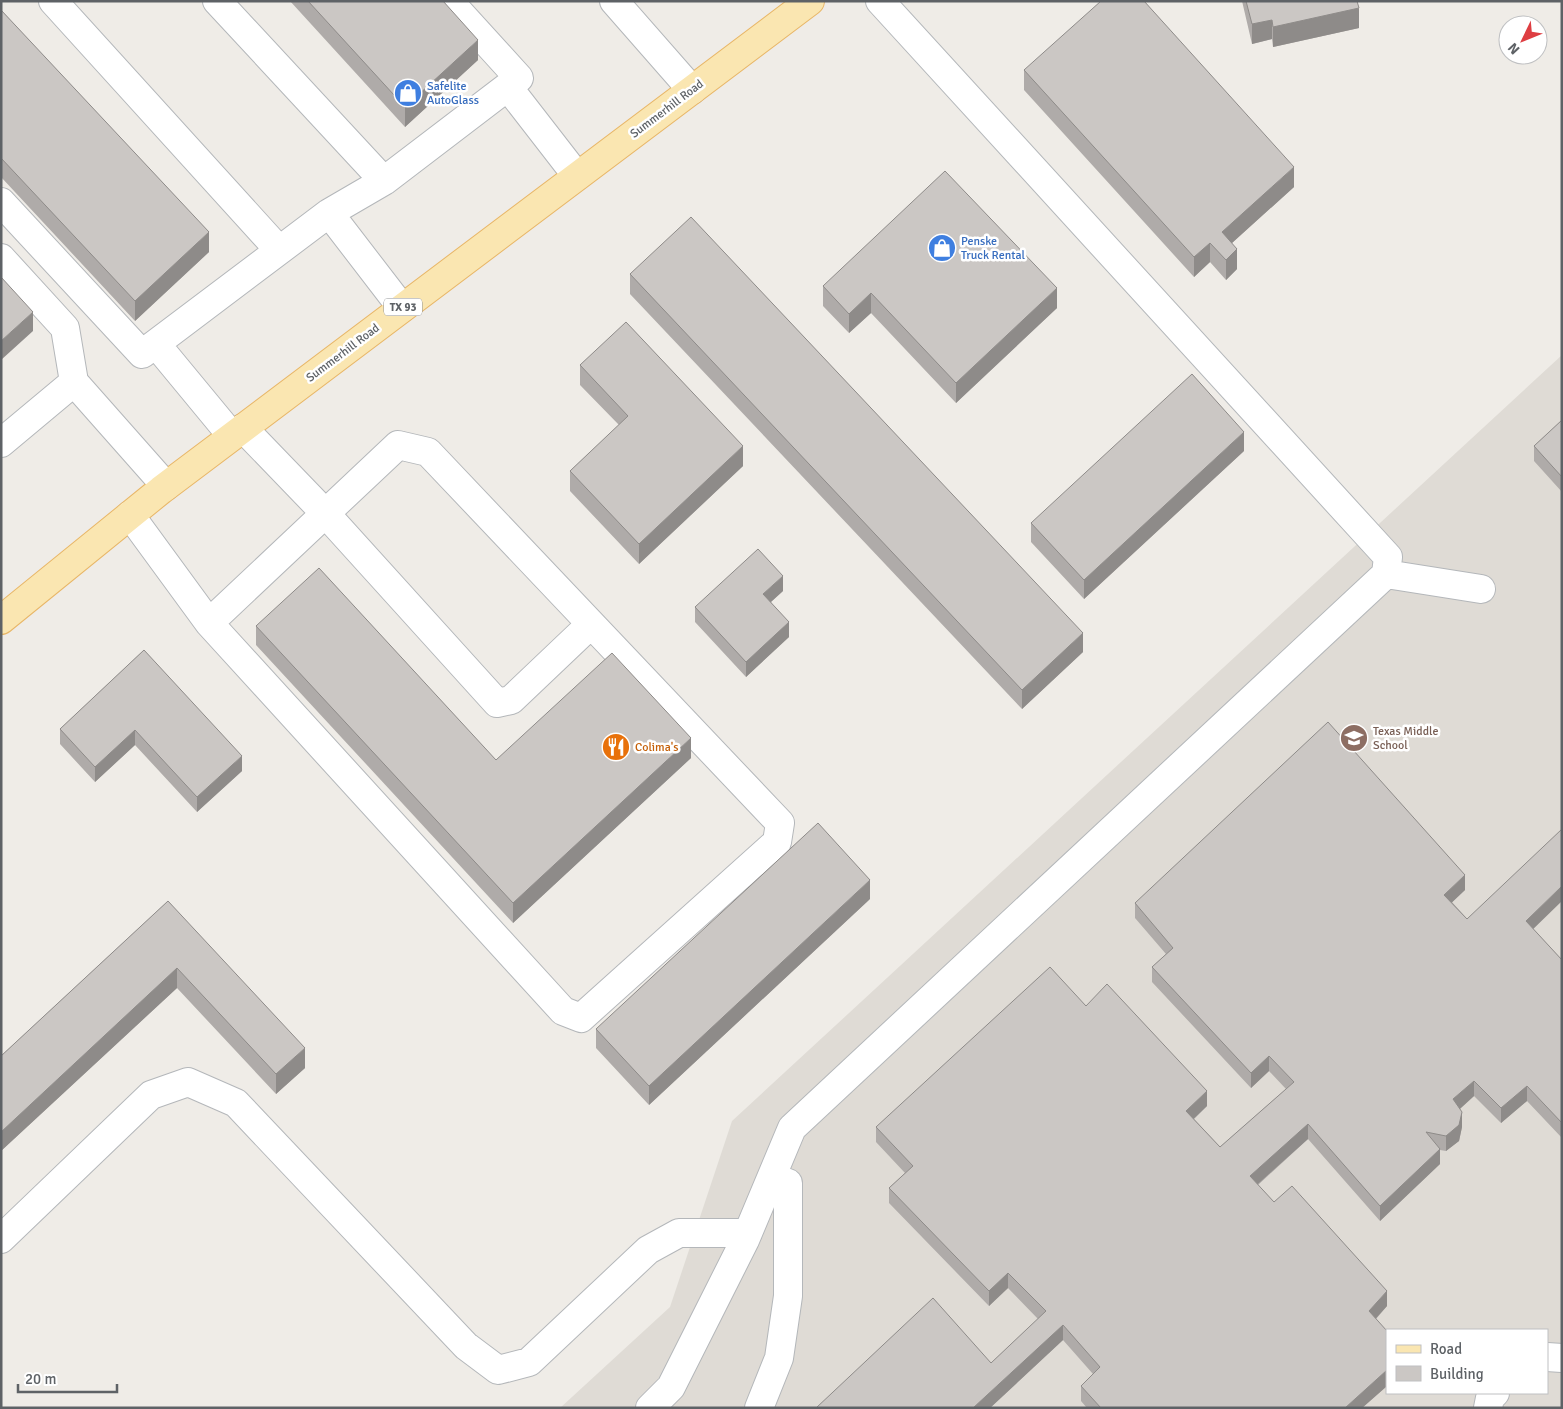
<svg xmlns="http://www.w3.org/2000/svg" width="1563" height="1409" viewBox="0 0 1563 1409" font-family="Signika,sans-serif">
<rect width="100%" height="100%" fill="#efece7"/>
<!-- education -->
<path fill="#dfdbd5" fill-rule="evenodd" d="M 1562,355 L 1562,1408 L 560,1408 L 670,1307 L 732,1121 ZM 1387,1330 L 1547,1330 L 1547,1393 L 1387,1393 Z"/>
<g fill="none" stroke-linecap="round" stroke-linejoin="round">
<defs>
<path id="minor" d="M 53,1 L 279,250
M 217,1 L 384,181 L 519,78 L 449,1
M 614,1 L 692,90
M 880,1 L 1388,557 L 1386,574
M 508,87 L 577,176
M 384,181 L 329,213 L 402,308
M 1,202 L 142,354 L 329,213
M 1,258 L 65,328 L 74,382
M 156,344 L 232,436
M 243,428 L 325,513 L 497,703 L 511,700 L 591,624
M 1,443 L 74,382 L 166,486
M 130,515 L 209,623 L 563,1011 L 581,1018 L 777,842 L 780,823 L 428,452 L 398,445 L 209,623
M 1,1239 L 151,1095 L 188,1082 L 236,1103 L 466,1346 L 498,1370 L 529,1362 L 648,1250 L 679,1233 L 748,1233
M 1547,1357 L 1562,1358
M 650,1408 L 671,1387 L 745,1240 L 792,1128 L 1386,574 L 1481,589
M 759,1408 L 779,1358 L 788,1296 L 788,1183 L 771,1179
M 1488,1408 L 1490,1398 L 1495,1393"/>
<path id="major" d="M 1,620 L 161,490 L 810,1"/>
</defs>
<!-- minor casing -->
<use href="#minor" stroke="#b4b7ba" stroke-width="30"/>
<!-- major casing -->
<use href="#major" stroke="#e8b667" stroke-width="30"/>
<!-- minor -->
<use href="#minor" stroke="#fff" stroke-width="28"/>
<!-- major -->
<use href="#major" stroke="#fae6b1" stroke-width="28"/>
</g>
<!-- wall -->
<path fill="#afaba9" d="M 290,1 L 443,1 L 478,60 L 405,127 Z
M 1242,1 L 1357,1 L 1359,28 L 1273,47 L 1272,39 L 1252,44 Z
M 1,10 L 209,252 L 135,321 L 1,177 Z
M 1024,70 L 1294,187 L 1232,243 L 1237,269 L 1226,280 L 1210,262 L 1194,277 L 1024,90 Z
M 630,274 L 1083,652 L 1022,709 L 630,294 Z
M 823,286 L 1057,308 L 956,403 L 871,313 L 849,333 L 823,306 Z
M 580,365 L 743,466 L 639,564 L 570,491 L 570,471 L 619,425 L 580,385 Z
M 1562,420 L 1562,492 L 1534,461 L 1534,446 Z
M 1244,451 L 1084,599 L 1031,542 L 1031,523 Z
M 783,591 L 771,602 L 789,637 L 746,677 L 695,622 L 695,607 Z
M 256,626 L 496,760 L 691,758 L 513,923 L 256,645 Z
M 144,650 L 242,771 L 197,812 L 135,745 L 95,782 L 60,744 L 60,729 Z
M 1465,890 L 1452,902 L 1467,919 L 1533,929 L 1562,960 L 1562,1138 L 1527,1101 L 1501,1123 L 1474,1096 L 1460,1109 L 1462,1127 L 1459,1141 L 1446,1151 L 1440,1150 L 1440,1164 L 1380,1221 L 1308,1139 L 1258,1185 L 1274,1202 L 1387,1306 L 1376,1319 L 1387,1386 L 1362,1408 L 1087,1408 L 1081,1401 L 1081,1386 L 1093,1374 L 1063,1340 L 990,1408 L 816,1408 L 991,1363 L 1038,1319 L 1008,1288 L 989,1306 L 889,1203 L 889,1188 L 905,1173 L 876,1142 L 876,1127 L 1086,1006 L 1207,1106 L 1194,1119 L 1220,1147 L 1286,1089 L 1269,1071 L 1251,1088 L 1152,982 L 1152,967 L 1166,954 L 1135,918 L 1135,903 Z
M 870,899 L 649,1105 L 596,1048 L 596,1029 Z
M 168,901 L 305,1068 L 276,1094 L 177,988 L 1,1151 L 1,1056 Z"/>
<!-- shaded-wall -->
<path fill="#8e8b89" d="M 1359,8 L 1359,28 L 1273,47 L 1273,27 Z
M 1272,20 L 1272,39 L 1252,44 L 1252,24 Z
M 478,40 L 478,60 L 405,127 L 405,107 Z
M 1294,167 L 1294,187 L 1222,252 L 1222,232 Z
M 209,232 L 209,252 L 135,321 L 135,301 Z
M 1210,243 L 1210,262 L 1194,277 L 1194,257 Z
M 1237,249 L 1237,269 L 1226,280 L 1226,260 Z
M 1057,288 L 1057,308 L 956,403 L 956,383 Z
M 871,293 L 871,313 L 849,333 L 849,314 Z
M 33,312 L 33,331 L 1,360 L 1,341 Z
M 1244,432 L 1244,451 L 1084,599 L 1084,580 Z
M 743,446 L 743,466 L 639,564 L 639,544 Z
M 783,576 L 783,591 L 763,609 L 763,594 Z
M 789,622 L 789,637 L 746,677 L 746,662 Z
M 1083,633 L 1083,652 L 1022,709 L 1022,690 Z
M 135,730 L 135,745 L 95,782 L 95,767 Z
M 691,738 L 691,758 L 513,923 L 513,903 Z
M 242,756 L 242,771 L 197,812 L 197,797 Z
M 1465,875 L 1465,890 L 1444,910 L 1444,895 Z
M 870,880 L 870,899 L 649,1105 L 649,1086 Z
M 1562,886 L 1562,901 L 1526,936 L 1526,921 Z
M 177,968 L 177,988 L 1,1151 L 1,1132 Z
M 305,1048 L 305,1068 L 276,1094 L 276,1074 Z
M 1269,1056 L 1269,1071 L 1251,1088 L 1251,1073 Z
M 1474,1081 L 1474,1096 L 1453,1115 L 1453,1099 Z
M 1527,1086 L 1527,1101 L 1501,1123 L 1501,1108 Z
M 1207,1091 L 1207,1106 L 1186,1126 L 1186,1111 Z
M 1462,1112 L 1462,1127 L 1459,1141 L 1446,1151 L 1446,1136 Z
M 1308,1124 L 1308,1139 L 1250,1191 L 1250,1176 Z
M 1440,1149 L 1440,1164 L 1380,1221 L 1380,1206 Z
M 1008,1273 L 1008,1288 L 989,1306 L 989,1291 Z
M 1387,1291 L 1387,1306 L 1369,1326 L 1369,1311 Z
M 1063,1325 L 1063,1340 L 990,1408 L 973,1408 Z
M 1387,1370 L 1387,1386 L 1362,1408 L 1345,1408 Z"/>
<!-- building -->
<path fill="#cbc7c4" stroke="#8e8b89" d="M 308,1 L 443,1 L 478,40 L 405,107 Z
M 1101,1 L 1144,1 L 1294,167 L 1222,232 L 1237,249 L 1226,260 L 1210,243 L 1194,257 L 1024,70 Z
M 1246,1 L 1357,1 L 1359,8 L 1273,27 L 1272,20 L 1252,24 Z
M 1,10 L 209,232 L 135,301 L 1,158 Z
M 945,171 L 1057,288 L 956,383 L 871,293 L 849,314 L 823,286 Z
M 691,217 L 1083,633 L 1022,690 L 630,274 Z
M 1,277 L 33,312 L 1,341 Z
M 626,322 L 743,446 L 639,544 L 570,471 L 628,416 L 580,365 Z
M 1192,374 L 1244,432 L 1084,580 L 1031,523 Z
M 1562,420 L 1562,477 L 1534,446 Z
M 758,549 L 783,576 L 763,594 L 789,622 L 746,662 L 695,607 Z
M 319,568 L 496,760 L 612,653 L 691,738 L 513,903 L 256,626 Z
M 144,650 L 242,756 L 197,797 L 135,730 L 95,767 L 60,729 Z
M 1328,722 L 1465,875 L 1444,895 L 1467,919 L 1562,829 L 1562,886 L 1526,921 L 1562,960 L 1562,1123 L 1527,1086 L 1501,1108 L 1474,1081 L 1453,1099 L 1462,1112 L 1459,1125 L 1446,1136 L 1426,1132 L 1440,1149 L 1380,1206 L 1308,1124 L 1250,1176 L 1274,1202 L 1292,1186 L 1387,1291 L 1369,1311 L 1387,1331 L 1387,1370 L 1345,1408 L 1101,1408 L 1081,1386 L 1100,1367 L 1063,1325 L 973,1408 L 816,1408 L 933,1298 L 991,1363 L 1046,1311 L 1008,1273 L 989,1291 L 889,1188 L 913,1166 L 876,1127 L 1050,967 L 1086,1006 L 1107,984 L 1207,1091 L 1186,1111 L 1220,1147 L 1294,1082 L 1269,1056 L 1251,1073 L 1152,967 L 1173,948 L 1135,903 Z
M 818,823 L 870,880 L 649,1086 L 596,1029 Z
M 168,901 L 305,1048 L 276,1074 L 177,968 L 1,1132 L 1,1056 Z"/>
<!-- icons -->
<defs>
<symbol id="shop-disc" viewBox="-11 -11 22 22"><circle r="9.5" fill="#3f7fe0" stroke="#fff"/><path d="M-5-2.5h2.3a2.7 3.5 0 0 1 5.4 0H5L5.5 6h-11ZM-1.5-2.5h3a1.5 2.3 0 0 0-3 0Z" fill="#fff"/></symbol>
<symbol id="school-disc" viewBox="-11 -11 22 22"><circle r="9.5" fill="#8d6e63" stroke="#fff"/><path d="M0-5L7-2L0 1L-7-2ZM-4 1L0 2.5L4 1V4Q0 6-4 4Z" fill="#fff"/></symbol>
<symbol id="restaurant-disc" viewBox="-11 -11 22 22"><circle r="9.5" fill="#e8710a" stroke="#fff"/><path d="M-5-6h1v4h1v-4h1v4h1v-4h1v5L-1.5 .5V6h-2V.5L-5-1ZM5-6V6H3V1.5H1.5Q1.5-4 5-6Z" fill="#fff"/></symbol>
</defs>
<g fill-rule="evenodd">
<use href="#shop-disc" x="392" y="77" width="32" height="32"/>
<use href="#shop-disc" x="926" y="232" width="32" height="32"/>
<use href="#school-disc" x="1338" y="722" width="32" height="32"/>
<use href="#restaurant-disc" x="600" y="731" width="32" height="32"/>
</g>
<g text-anchor="middle" dominant-baseline="central" stroke-width="5" stroke-linejoin="round" paint-order="stroke">
<!-- shield labels -->
<rect fill="#fff" stroke="#8e9194" stroke-width="1" x="384" y="298.5" width="38" height="17" rx="4"/>
<g font-size="11" font-weight="bold" fill="#5e6266">
<text x="403" y="307">TX 93</text>
</g>
<!-- shop labels -->
<g font-size="12" fill="#366cbe" stroke="#fff" text-anchor="start">
<text x="427" y="86">Safelite<tspan x="427" dy="14">AutoGlass</tspan></text>
<text x="961" y="241">Penske<tspan x="961" dy="14">Truck Rental</tspan></text>
</g>
<!-- street labels -->
<g font-size="12" fill="#5e6266" stroke="#fff">
<text transform="translate(667 109) rotate(-37)">Summerhill Road</text>
<text transform="translate(343 353) rotate(-37)">Summerhill Road</text>
</g>
<!-- education labels -->
<g font-size="12" fill="#785e54" stroke="#fff" text-anchor="start">
<text x="1373" y="731">Texas Middle<tspan x="1373" dy="14">School</tspan></text>
</g>
<!-- food labels -->
<g font-size="12" fill="#c56008" stroke="#fff" text-anchor="start">
<text x="635" y="747">Colima's</text>
</g>
</g>
<!-- border -->
<rect width="1563" height="1409" fill="none" stroke="#5e6266" stroke-width="5"/>
<!-- legend -->
<rect x="1386" y="1329" width="162" height="65" fill="#ffffff" stroke="#bfc0c2"/>
<rect x="1396" y="1345" width="25" height="8" fill="#fae6b1" stroke="#bfc0c2"/>
<text x="1430" y="1354" font-size="15" fill="#5e6266">Road</text>
<rect x="1396" y="1366" width="25" height="15" fill="#cbc7c4" stroke="#bfc0c2"/>
<text x="1430" y="1379" font-size="15" fill="#5e6266">Building</text>
<!-- north arrow -->
<g transform="translate(1523 40) rotate(227)"><circle r="24" fill="#ffffff" stroke="#bfc0c2"/>
<path d="M0-4L9 19L0 12L-9 19Z" fill="#de3e42"/>
<text y="-8" font-size="14" font-weight="bold" text-anchor="middle" fill="#5e6266">N</text>
</g>
<!-- scale -->
<path d="M18 1384v8h99v-8" fill="none" stroke="#5e6266" stroke-width="2.5"/>
<text x="25" y="1384" font-size="15" fill="#5e6266" stroke="#ffffff" stroke-width="4" paint-order="stroke">20 m</text>
</svg>
